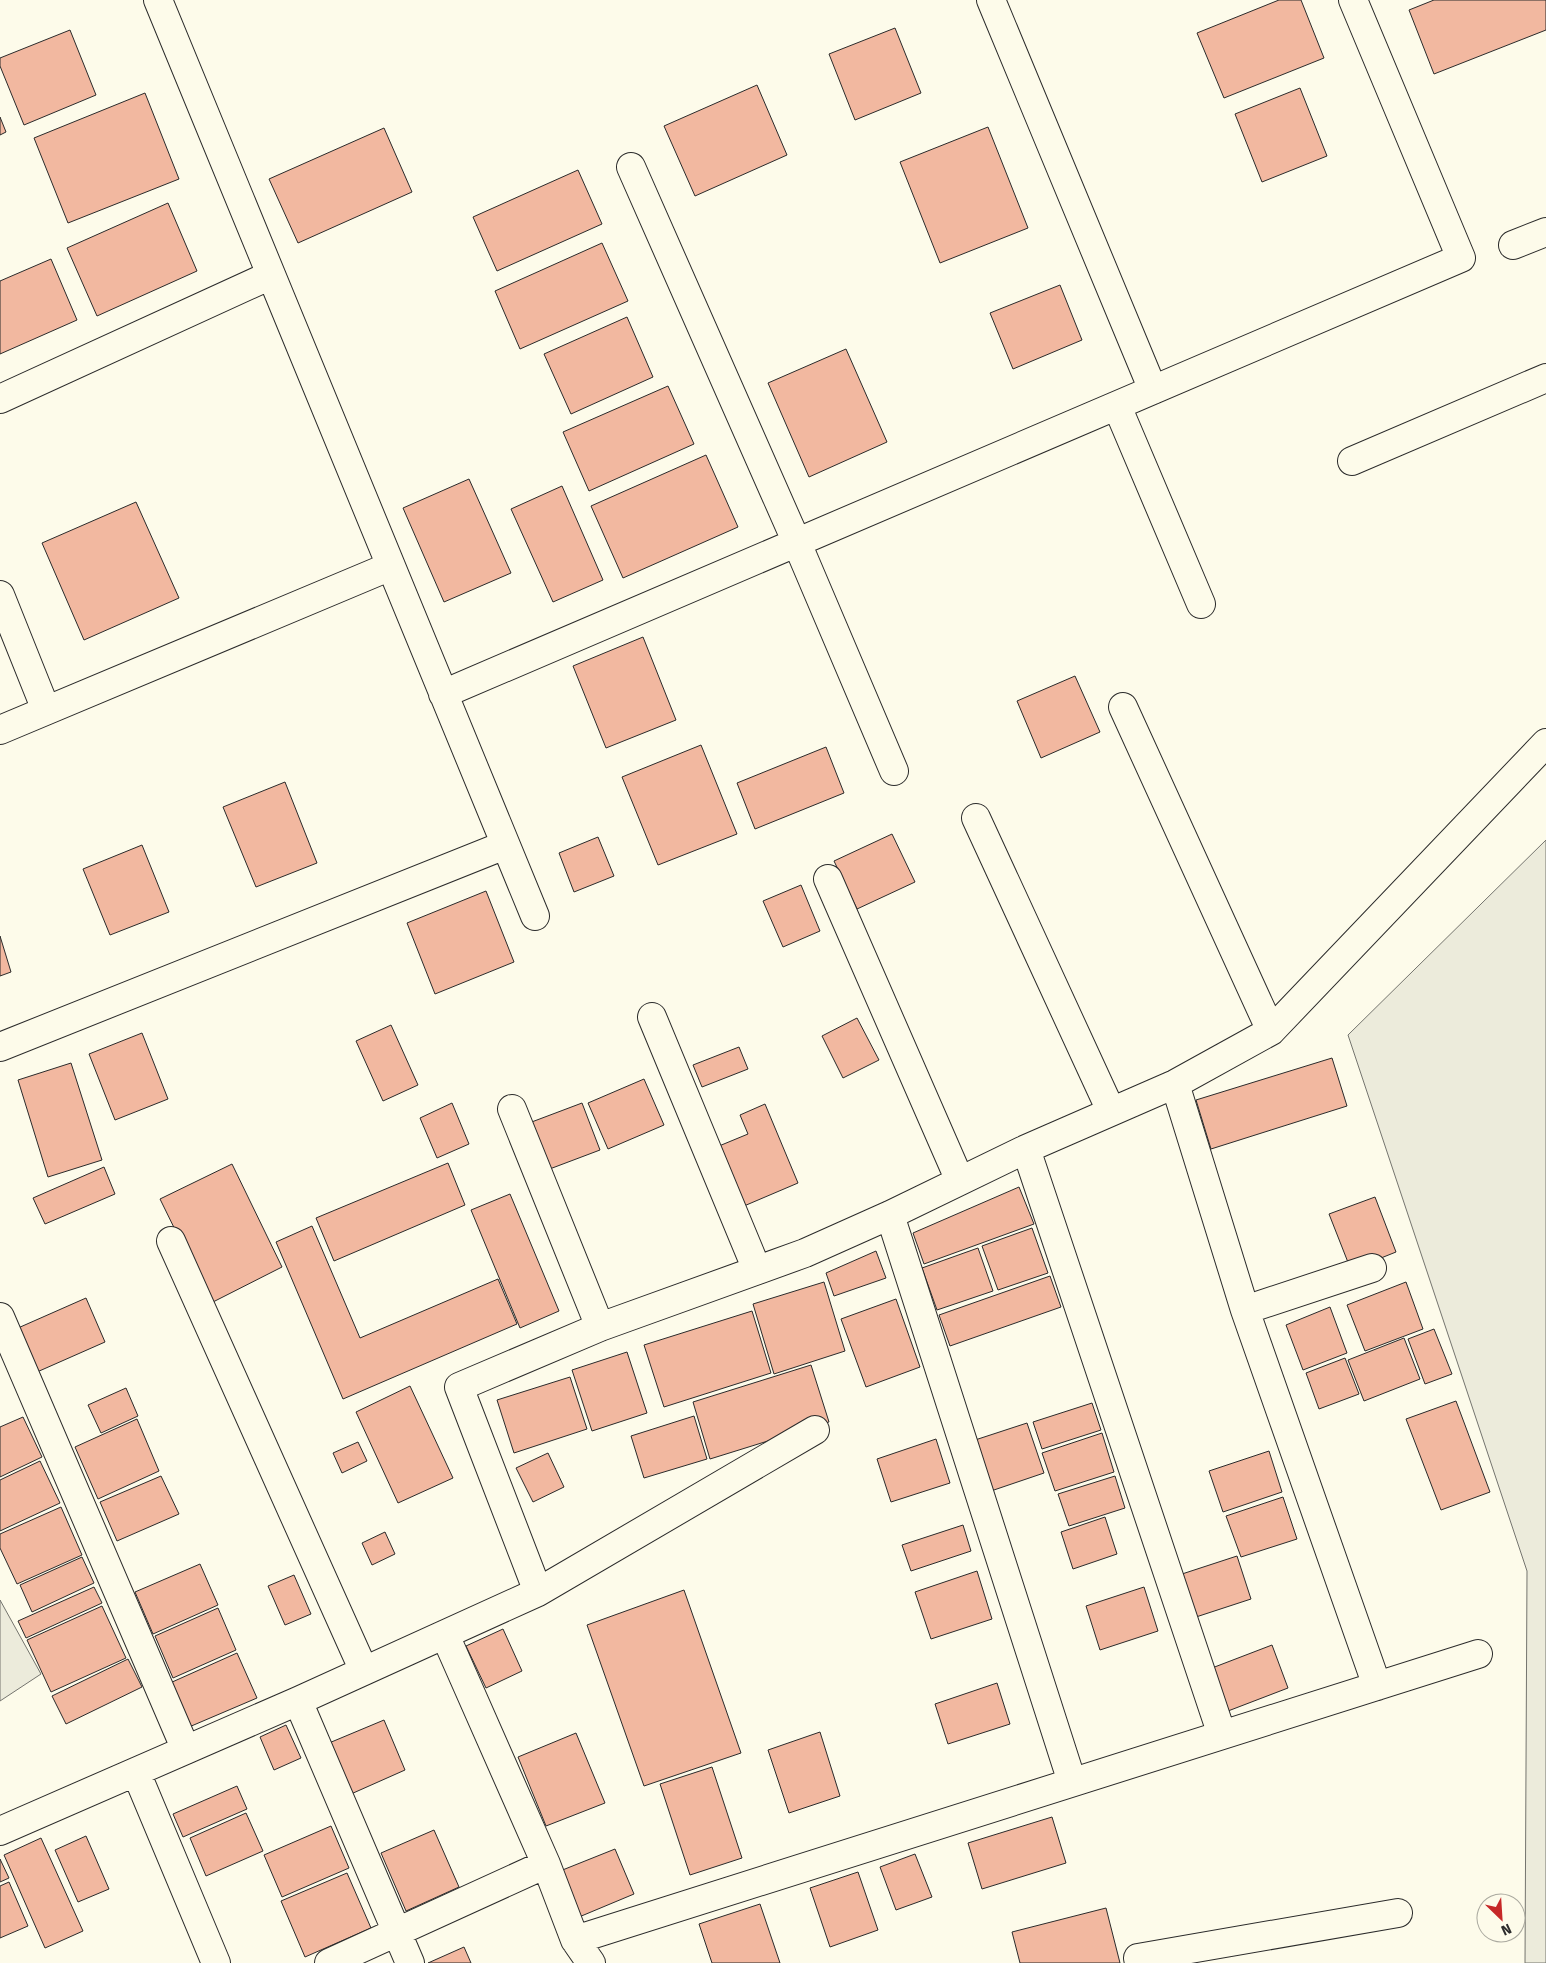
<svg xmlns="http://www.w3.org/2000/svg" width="1546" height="1963" viewBox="0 0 1546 1963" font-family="'Fira Sans',sans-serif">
<rect width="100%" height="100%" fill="#fdfbea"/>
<!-- green -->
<path fill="#ecebdb" stroke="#74746e" d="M 1546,840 L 1546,1963 L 1525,1963 L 1527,1571 L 1348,1035 Z
M 0,1600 L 41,1674 L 0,1701 Z"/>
<!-- building -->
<path fill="#f2b8a0" stroke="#2b2b2b" d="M 1279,0 L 1301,0 L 1324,58 L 1224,98 L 1197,33 Z
M 1434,0 L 1546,0 L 1546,30 L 1434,74 L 1409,10 Z
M 895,28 L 921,93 L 855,120 L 829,54 Z
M 70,30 L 96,95 L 24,125 L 0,66 L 0,58 Z
M 757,85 L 787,155 L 695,196 L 664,126 Z
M 1300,88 L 1327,156 L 1262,182 L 1235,114 Z
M 145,93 L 179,179 L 68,223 L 34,138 Z
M 0,117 L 6,132 L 0,135 Z
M 988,127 L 1028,228 L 940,263 L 900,162 Z
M 384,128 L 412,192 L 298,243 L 269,179 Z
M 578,170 L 602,224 L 497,271 L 473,217 Z
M 168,203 L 197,271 L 97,316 L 67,248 Z
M 602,243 L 628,301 L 520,349 L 495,291 Z
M 51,259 L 77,320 L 0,354 L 0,281 Z
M 1060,285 L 1082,340 L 1013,369 L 990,313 Z
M 627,317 L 653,377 L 571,414 L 544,354 Z
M 846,349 L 887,442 L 809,477 L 768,383 Z
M 668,386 L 694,444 L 589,491 L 563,432 Z
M 706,455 L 738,527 L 623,578 L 591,506 Z
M 469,479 L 511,573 L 444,602 L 403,508 Z
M 562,486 L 603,580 L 553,602 L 511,509 Z
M 136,502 L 179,598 L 84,640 L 42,543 Z
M 643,637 L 676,720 L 606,748 L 573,666 Z
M 1075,676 L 1100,732 L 1041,758 L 1017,701 Z
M 701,745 L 737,834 L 658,865 L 622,777 Z
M 826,747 L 844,793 L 755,829 L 737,783 Z
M 285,782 L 317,863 L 256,887 L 223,807 Z
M 892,834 L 915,882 L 857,909 L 834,861 Z
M 598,837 L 614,876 L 574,892 L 559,853 Z
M 142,845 L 169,912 L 110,935 L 83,869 Z
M 801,885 L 820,931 L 783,947 L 763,901 Z
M 486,891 L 514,962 L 435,994 L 407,923 Z
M 0,936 L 11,972 L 0,976 Z
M 857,1018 L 879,1060 L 843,1078 L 822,1036 Z
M 391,1025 L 418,1085 L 383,1101 L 356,1041 Z
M 142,1033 L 168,1099 L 115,1120 L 89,1054 Z
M 739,1047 L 748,1069 L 702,1087 L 693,1065 Z
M 1332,1058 L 1347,1106 L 1211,1149 L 1196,1100 Z
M 71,1063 L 102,1160 L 48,1177 L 18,1080 Z
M 644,1079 L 664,1125 L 608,1149 L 588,1103 Z
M 452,1103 L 469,1144 L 437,1158 L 420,1118 Z
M 582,1103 L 600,1150 L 547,1170 L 529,1123 Z
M 765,1104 L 798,1183 L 744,1206 L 719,1146 L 748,1134 L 740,1115 Z
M 448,1163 L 465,1205 L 334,1261 L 316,1218 Z
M 232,1164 L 282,1267 L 211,1303 L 160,1199 Z
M 104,1167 L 115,1194 L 45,1224 L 33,1198 Z
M 1019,1187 L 1034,1224 L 924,1264 L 913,1233 Z
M 510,1194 L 559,1311 L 520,1328 L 471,1210 Z
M 1375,1197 L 1396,1252 L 1351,1270 L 1329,1214 Z
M 312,1226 L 360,1338 L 498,1279 L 517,1324 L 343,1399 L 276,1242 Z
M 1032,1228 L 1048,1273 L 998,1290 L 982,1246 Z
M 978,1248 L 993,1291 L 937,1310 L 922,1268 Z
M 876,1251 L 886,1278 L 834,1296 L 826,1273 Z
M 1050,1276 L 1061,1307 L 950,1346 L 939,1315 Z
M 824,1282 L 845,1351 L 774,1374 L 753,1304 Z
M 1406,1282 L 1423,1329 L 1365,1351 L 1347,1305 Z
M 86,1298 L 105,1342 L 37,1372 L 18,1328 Z
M 896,1299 L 920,1367 L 866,1387 L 841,1319 Z
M 1330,1307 L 1347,1353 L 1303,1370 L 1286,1325 Z
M 752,1311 L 771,1373 L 664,1407 L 644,1345 Z
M 1434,1329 L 1452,1374 L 1425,1384 L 1408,1339 Z
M 1404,1338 L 1420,1379 L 1364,1401 L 1348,1360 Z
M 627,1352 L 647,1413 L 592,1431 L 572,1370 Z
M 1345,1358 L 1359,1394 L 1319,1409 L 1306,1373 Z
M 811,1365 L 829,1422 L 710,1459 L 693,1402 Z
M 570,1377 L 587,1429 L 514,1453 L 497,1400 Z
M 410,1386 L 453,1478 L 398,1503 L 356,1412 Z
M 126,1388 L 138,1416 L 101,1433 L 88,1405 Z
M 1456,1401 L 1490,1492 L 1441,1510 L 1406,1419 Z
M 1092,1403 L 1101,1430 L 1042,1449 L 1033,1422 Z
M 694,1416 L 707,1459 L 644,1478 L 631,1436 Z
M 23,1417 L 42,1457 L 0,1477 L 0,1427 Z
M 137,1419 L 159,1471 L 98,1499 L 75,1447 Z
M 1027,1423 L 1044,1473 L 988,1492 L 972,1441 Z
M 1102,1433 L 1114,1472 L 1055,1491 L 1042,1453 Z
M 936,1439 L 950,1483 L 891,1502 L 877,1459 Z
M 358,1442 L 367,1461 L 342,1473 L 333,1453 Z
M 1269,1451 L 1282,1492 L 1223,1512 L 1209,1471 Z
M 548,1453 L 564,1487 L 533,1502 L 516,1468 Z
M 40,1461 L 60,1503 L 0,1531 L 0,1480 Z
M 161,1476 L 179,1514 L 117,1541 L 100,1502 Z
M 1115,1476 L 1125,1508 L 1069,1526 L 1058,1494 Z
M 1283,1497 L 1297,1539 L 1241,1557 L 1226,1516 Z
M 61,1507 L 82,1555 L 17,1584 L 0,1548 L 0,1534 Z
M 1105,1517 L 1117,1554 L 1073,1569 L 1061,1532 Z
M 963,1525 L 971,1551 L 911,1571 L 902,1545 Z
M 385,1532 L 395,1554 L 372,1565 L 362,1543 Z
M 1237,1556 L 1251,1599 L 1196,1617 L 1182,1574 Z
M 82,1557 L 94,1583 L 32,1612 L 20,1585 Z
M 200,1564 L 218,1605 L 153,1634 L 135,1592 Z
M 977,1571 L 992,1619 L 931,1639 L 915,1592 Z
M 294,1575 L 311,1614 L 285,1625 L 268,1586 Z
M 94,1587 L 102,1603 L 26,1638 L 18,1621 Z
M 1144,1587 L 1158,1631 L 1100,1650 L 1086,1606 Z
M 684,1590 L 741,1753 L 644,1786 L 587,1625 Z
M 102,1606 L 126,1658 L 51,1692 L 27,1640 Z
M 218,1608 L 236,1650 L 173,1678 L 155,1636 Z
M 503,1629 L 522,1671 L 486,1688 L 466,1646 Z
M 1272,1645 L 1288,1688 L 1228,1711 L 1212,1668 Z
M 237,1653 L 257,1698 L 189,1727 L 170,1683 Z
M 128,1659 L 142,1687 L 66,1724 L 52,1696 Z
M 997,1683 L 1010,1724 L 948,1744 L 935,1704 Z
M 384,1720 L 405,1770 L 351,1794 L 329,1743 Z
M 286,1725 L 301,1758 L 274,1770 L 260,1737 Z
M 820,1732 L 840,1796 L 789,1813 L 768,1750 Z
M 576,1733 L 605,1803 L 546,1826 L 518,1757 Z
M 712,1767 L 742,1858 L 690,1875 L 660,1784 Z
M 237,1786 L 247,1809 L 183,1837 L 173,1814 Z
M 246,1813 L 263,1851 L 206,1876 L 190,1838 Z
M 1052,1817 L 1066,1863 L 982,1889 L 968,1843 Z
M 331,1826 L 349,1868 L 282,1897 L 264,1855 Z
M 434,1830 L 459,1887 L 406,1911 L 381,1853 Z
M 86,1836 L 109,1889 L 78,1902 L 55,1850 Z
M 41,1838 L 83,1931 L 45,1948 L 4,1855 Z
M 615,1849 L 634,1894 L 579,1917 L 560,1871 Z
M 915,1854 L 932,1897 L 896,1910 L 880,1867 Z
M 0,1859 L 9,1878 L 0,1882 Z
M 858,1872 L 878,1930 L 830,1947 L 810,1888 Z
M 347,1873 L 371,1928 L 305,1957 L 281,1901 Z
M 9,1882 L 28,1926 L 0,1938 L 0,1886 Z
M 760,1904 L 780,1963 L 712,1963 L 699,1924 Z
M 1106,1908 L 1120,1963 L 1020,1963 L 1012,1932 Z
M 464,1947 L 471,1963 L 428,1963 Z"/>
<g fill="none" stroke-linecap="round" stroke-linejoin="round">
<defs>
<path id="minor" d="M 158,0 L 535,916
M 991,0 L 1153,390
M 631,167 L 797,543 L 894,771
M 1513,245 L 1546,232
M 0,399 L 271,275
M 1117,406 L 1201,604
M 1352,461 L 1546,378
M 0,595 L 46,710
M 443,694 L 1461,258 L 1353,0
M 1123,707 L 1271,1031 L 1546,743
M 0,730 L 391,566
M 976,818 L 1111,1111
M 828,879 L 960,1181
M 652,1017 L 757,1270
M 0,1047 L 505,845
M 1175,1084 L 1245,1310 L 1377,1686
M 512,1109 L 600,1327
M 1026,1149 L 1222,1735
M 890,1215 L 1072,1782
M 171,1241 L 364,1671
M 1245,1310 L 1372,1268
M 0,1317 L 186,1750
M 538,1592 L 815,1430
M 445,1635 L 546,1864
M 298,1701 L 410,1963
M 136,1772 L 216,1963
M 0,1831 L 298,1701 L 538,1592 L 459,1387 L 600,1327 L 805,1253 L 890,1215 L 1026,1149 L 1175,1084 L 1271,1031
M 575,1940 L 1478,1654
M 329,1963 L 546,1864 L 575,1940 L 591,1963
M 1139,1963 L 1138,1958 L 1398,1913"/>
</defs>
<!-- minor casing -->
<use href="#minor" stroke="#2b2b2b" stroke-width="30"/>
<!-- minor -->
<use href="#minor" stroke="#fdfbea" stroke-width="28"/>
</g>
<!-- north arrow -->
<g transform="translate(1501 1918) rotate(155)"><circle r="24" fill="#fdfbea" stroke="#a9a89e"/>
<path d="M0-4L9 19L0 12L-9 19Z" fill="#c62828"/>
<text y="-8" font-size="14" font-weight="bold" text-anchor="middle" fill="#2b2b2b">N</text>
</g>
</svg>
